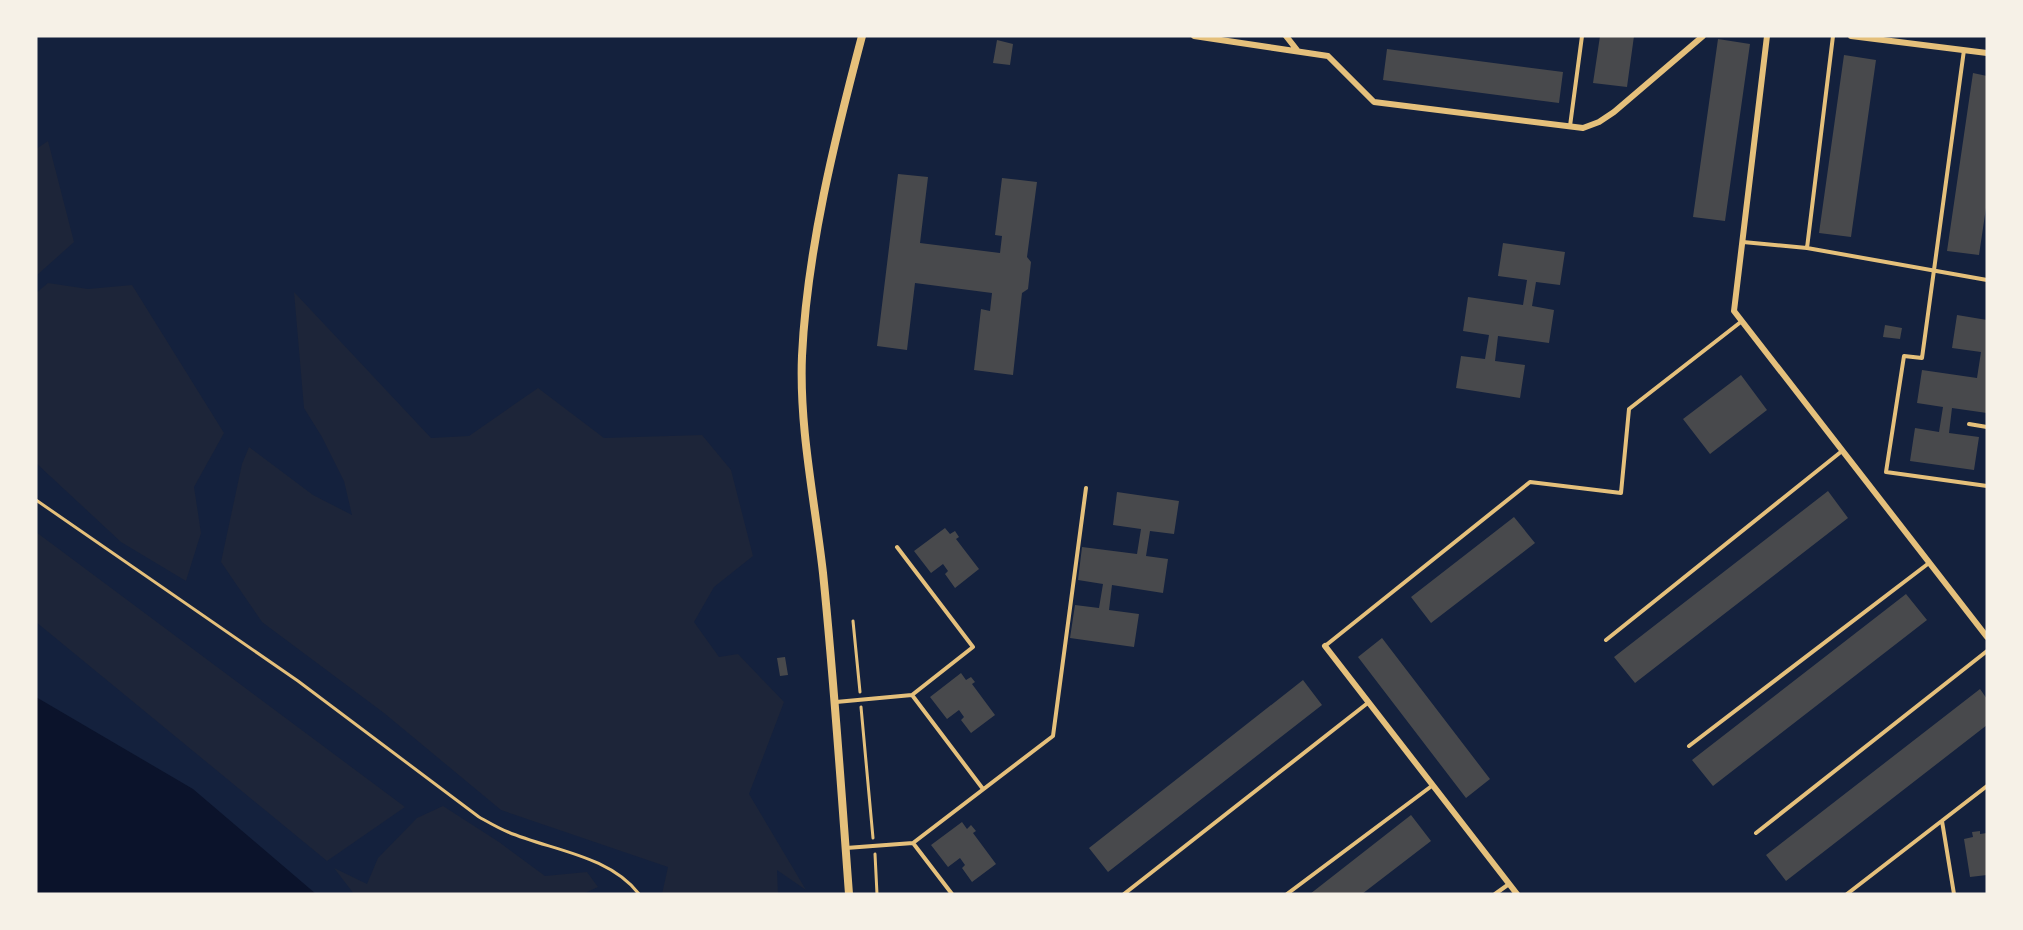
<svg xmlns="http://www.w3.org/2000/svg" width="2023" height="930" viewBox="0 0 2023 930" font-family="Barlow,sans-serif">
<rect width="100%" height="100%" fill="#14213d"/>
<!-- green -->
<path fill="#1d2539" d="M 48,141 L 74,242 L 36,276 L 36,149 Z
M 48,283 L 88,289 L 132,285 L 224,433 L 194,487 L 201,533 L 186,581 L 121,542 L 36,463 L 36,293 Z
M 294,292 L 431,438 L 469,436 L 538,388 L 604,438 L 702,435 L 731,470 L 753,556 L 714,587 L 694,622 L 719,657 L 738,654 L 784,702 L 749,794 L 806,890 L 777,870 L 778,894 L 662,894 L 668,867 L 501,810 L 384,713 L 262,622 L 221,562 L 242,464 L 249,447 L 313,495 L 352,515 L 344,481 L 322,437 L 304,408 Z
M 36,532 L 405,807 L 327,861 L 36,622 Z
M 443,806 L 499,842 L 545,876 L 587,872 L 598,887 L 583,894 L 354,894 L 334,868 L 367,884 L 378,858 L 417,818 Z"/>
<!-- water -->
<path fill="#0b132b" d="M 36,697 L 193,789 L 316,894 L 36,894 Z"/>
<!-- building -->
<path fill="#48494c" d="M 1600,36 L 1634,36 L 1627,87 L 1593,83 Z
M 1718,39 L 1750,44 L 1725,221 L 1693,217 Z
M 997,40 L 1013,44 L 1010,65 L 993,63 Z
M 1387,49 L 1563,72 L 1559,103 L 1383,80 Z
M 1844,55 L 1876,60 L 1851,237 L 1819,233 Z
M 1973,73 L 1987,76 L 1987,201 L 1979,255 L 1947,251 Z
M 898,174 L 928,177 L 920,243 L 1000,253 L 1002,236 L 995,235 L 1002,178 L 1037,182 L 1027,257 L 1031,262 L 1028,289 L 1022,293 L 1013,375 L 974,370 L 981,309 L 990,311 L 992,293 L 915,283 L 907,350 L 877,346 Z
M 1503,243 L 1565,252 L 1560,285 L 1536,282 L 1532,306 L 1554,310 L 1549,343 L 1498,336 L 1495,361 L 1525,365 L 1520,398 L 1456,388 L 1461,356 L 1485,359 L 1489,335 L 1463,331 L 1468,297 L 1523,305 L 1527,280 L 1498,276 Z
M 1957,315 L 1987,320 L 1987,413 L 1952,408 L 1949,433 L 1979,437 L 1974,470 L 1910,461 L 1915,428 L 1939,432 L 1943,407 L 1917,403 L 1922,370 L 1977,378 L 1981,352 L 1952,348 Z
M 1885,325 L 1902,328 L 1900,339 L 1883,337 Z
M 1741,375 L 1767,410 L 1710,454 L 1683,419 Z
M 1828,491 L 1848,518 L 1635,683 L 1614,657 Z
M 1117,492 L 1179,501 L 1174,534 L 1150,531 L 1146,556 L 1168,559 L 1163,593 L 1112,585 L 1109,610 L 1139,614 L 1134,647 L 1070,638 L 1075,605 L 1099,608 L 1103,584 L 1078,580 L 1082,547 L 1137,554 L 1141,529 L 1113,525 Z
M 1514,517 L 1535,543 L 1431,623 L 1411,597 Z
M 945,528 L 950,534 L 955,531 L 959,537 L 956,539 L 979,569 L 955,588 L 945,574 L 948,571 L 943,564 L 931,573 L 914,551 Z
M 1906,594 L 1927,620 L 1713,786 L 1692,760 Z
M 1382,638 L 1490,779 L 1466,798 L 1358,657 Z
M 785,657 L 788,675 L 780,676 L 777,658 Z
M 961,673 L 966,680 L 971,677 L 975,682 L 972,684 L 995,715 L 971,733 L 961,720 L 964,717 L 959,710 L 947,719 L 930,697 Z
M 1303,680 L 1322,705 L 1108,872 L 1089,848 Z
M 1980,689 L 1987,699 L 1987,725 L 1786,881 L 1766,855 Z
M 1411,815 L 1431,841 L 1362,894 L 1310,894 Z
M 962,822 L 967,829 L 971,825 L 976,831 L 973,833 L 996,864 L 972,882 L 962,868 L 965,865 L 960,858 L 948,867 L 931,845 Z
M 1980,831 L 1980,834 L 1987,833 L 1987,875 L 1970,877 L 1964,839 L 1973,837 L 1972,832 Z"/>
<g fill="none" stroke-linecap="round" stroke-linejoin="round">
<!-- path -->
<path stroke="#e5c07b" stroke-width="3" d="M 36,500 L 298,681 L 479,817 C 488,822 498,828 508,832 C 550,850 609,855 639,894
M 853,621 L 860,692
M 861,707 L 873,838
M 875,854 L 877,894"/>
<!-- service -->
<path stroke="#e5c07b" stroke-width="4" d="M 1964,50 L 1922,358 L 1904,356 L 1886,472 L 1987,486
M 1570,126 L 1582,36
M 1743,242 L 1807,248 L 1833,36
M 1807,248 L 1987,280
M 1969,424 L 1987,427
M 897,547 L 973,647 L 912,695
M 1606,640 L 1842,451
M 1325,646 L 1530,482 L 1621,493 L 1629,409 L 1742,321
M 836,702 L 912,695 L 983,789
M 1689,746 L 1929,563
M 1942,821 L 1954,894
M 1756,833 L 1987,651
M 913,843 L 952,894
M 846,848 L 913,843 L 1053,736 L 1086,488
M 1124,894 L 1369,702
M 1287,894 L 1433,785
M 1495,894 L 1509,884
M 1847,894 L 1987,786"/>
<!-- minor -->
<path stroke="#e5c07b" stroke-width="6" d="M 1194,36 L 1328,56 L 1374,102 L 1583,128 L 1599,122 L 1614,112 L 1703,36
M 1286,36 L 1297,50
M 1767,36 L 1734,311 L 1987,637
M 1851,36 L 1987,53
M 1325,646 L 1517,894"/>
<!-- tertiary -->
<path stroke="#e5c07b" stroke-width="8" d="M 849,894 C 841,787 834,680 823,573 C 815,502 799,428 802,356 C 807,250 835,138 862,36"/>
</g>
<!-- border -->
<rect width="2023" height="930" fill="none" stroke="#f6f1e7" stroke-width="75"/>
</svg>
